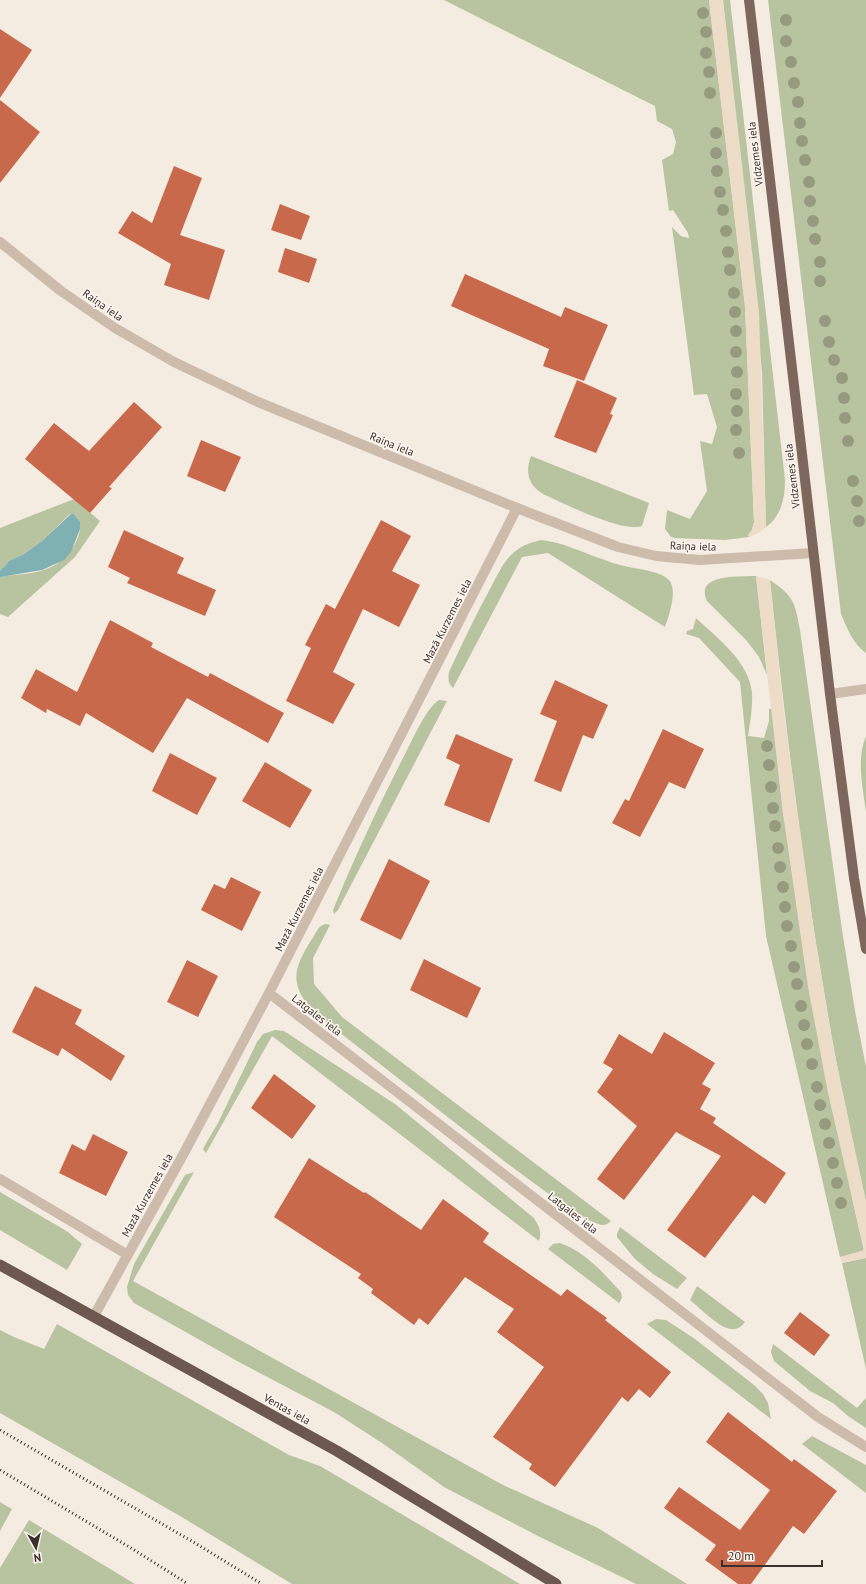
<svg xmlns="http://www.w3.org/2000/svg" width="866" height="1584" viewBox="0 0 866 1584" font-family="'PT Sans',sans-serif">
<rect width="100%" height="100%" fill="#f4ebe1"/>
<!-- green -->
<path fill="#b8c4a0" d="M 444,0 L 709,0 L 745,306 L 754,522 L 752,530 L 748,535 L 749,537 L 725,540 L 675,538 L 671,537 L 665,529 L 667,510 L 690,519 L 707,491 L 700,441 L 712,444 L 717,427 L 707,394 L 694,395 L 672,227 L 681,236 L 689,238 L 688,233 L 673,210 L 669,211 L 662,160 L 673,154 L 676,142 L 672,129 L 657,121 L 655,106 Z
M 723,0 L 730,0 L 785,480 C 785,499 781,516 766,527 L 762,372 Z
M 768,0 L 866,0 L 866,653 C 853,644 847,628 841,614 Z
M 531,456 L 649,503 L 642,526 C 622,533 563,503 543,494 C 528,485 525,472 531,456 Z
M 74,499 L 100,521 L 75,557 L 8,617 L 0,614 L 0,577 C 8,575 17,575 25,574 C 50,571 69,561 78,537 C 81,529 81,520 74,514 L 70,514 L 42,541 L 24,554 L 9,561 L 0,571 L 0,528 Z
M 541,540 C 563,542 583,553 605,560 C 614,564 624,566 634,568 C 644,570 661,572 669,580 C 678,590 669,615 665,627 L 548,553 L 522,557 L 453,688 C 448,683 448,679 449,672 C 462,644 475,616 490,589 C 496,578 502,564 511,555 C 520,546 529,543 541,540 Z
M 750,576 L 756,576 L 767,675 L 759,657 L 747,641 L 707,601 C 695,575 734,577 750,576 Z
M 770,580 C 794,596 795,603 800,630 L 842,930 L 855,1011 L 866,1067 L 866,1202 C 851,1134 836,1066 825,997 C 801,859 785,720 770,580 Z
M 696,618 C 718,639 749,661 752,693 C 753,707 750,722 748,736 L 764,738 L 769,721 L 769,709 L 772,709 L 783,813 L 854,1207 L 864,1251 L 840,1257 L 766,936 L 740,682 L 699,638 L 686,634 L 687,631 L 693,629 Z
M 439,700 L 447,701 L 338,910 L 334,914 L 333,910 C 355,856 379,805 405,754 C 413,739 426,708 439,700 Z
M 866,736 L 866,812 C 863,788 856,760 866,736 Z
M 326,924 L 330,925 L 313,958 L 314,984 L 342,1017 L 611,1221 C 609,1223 606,1225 603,1225 C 592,1224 571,1209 561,1203 L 504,1161 L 316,1014 C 289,986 292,970 312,939 C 316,933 318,925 326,924 Z
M 275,1030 L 284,1031 L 395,1104 L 534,1218 C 539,1226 542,1232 539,1241 L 272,1036 L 206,1153 L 203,1149 L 205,1145 L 218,1123 L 257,1042 L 263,1034 Z
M 194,1172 L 133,1281 L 503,1485 L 598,1528 L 687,1584 L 636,1584 L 538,1536 L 444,1487 L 382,1443 L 334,1412 L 239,1362 L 134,1303 L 128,1295 L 127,1287 L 134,1264 L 185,1175 Z
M 0,1192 L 68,1232 L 82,1244 L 67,1270 L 0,1230 Z
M 620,1227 L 687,1278 L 677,1289 L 653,1274 L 635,1259 L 617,1237 L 617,1234 Z
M 560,1243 C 586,1252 603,1273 621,1292 L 622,1298 L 619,1303 L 548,1249 L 553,1244 Z
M 866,1258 L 866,1369 L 842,1263 Z
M 697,1286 L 745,1322 C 741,1327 737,1330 731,1329 C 719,1328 700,1308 690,1300 Z
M 656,1319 L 666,1320 L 695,1339 L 754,1385 L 763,1394 L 768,1403 L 771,1419 L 647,1324 Z
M 57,1324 L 289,1455 L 320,1466 L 520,1584 L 292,1584 L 180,1516 L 0,1413 L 0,1330 L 14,1337 L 44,1349 Z
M 773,1344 L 857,1408 L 866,1398 L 866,1428 L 848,1416 L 833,1403 L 810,1391 L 774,1361 L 771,1352 Z
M 812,1436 L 866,1465 L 866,1493 L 802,1444 Z
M 0,1502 L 12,1509 L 0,1531 Z
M 29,1520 L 135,1584 L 0,1584 L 0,1568 Z"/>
<!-- plaza -->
<path fill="#ecdcc8" d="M 709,0 L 723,0 L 759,312 L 766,527 L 760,532 L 749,537 L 748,535 L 752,530 L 754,522 L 745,306 Z
M 756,576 L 770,580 L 784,713 L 814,931 L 833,1046 L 866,1202 L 866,1258 L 842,1263 L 840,1257 L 864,1250 L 828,1093 L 808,987 L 783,813 Z"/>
<!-- water -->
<path fill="#7fb0b2" d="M 71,514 L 74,514 L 80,522 L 80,529 L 71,552 L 64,560 L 42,570 L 0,577 L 0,571 L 9,561 L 24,554 L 42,541 Z"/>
<!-- building -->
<path fill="#c8694b" d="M 0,29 L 32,50 L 0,98 Z
M 0,100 L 40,132 L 0,183 Z
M 174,166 L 202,178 L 180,235 L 225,250 L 209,300 L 164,285 L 171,264 L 118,233 L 132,211 L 152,223 Z
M 280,204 L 310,216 L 301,240 L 271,230 Z
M 285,248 L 317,259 L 309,283 L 278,272 Z
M 465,274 L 561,317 L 565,307 L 608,325 L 584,381 L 543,366 L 549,349 L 451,306 Z
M 577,380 L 617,398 L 610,414 L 613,415 L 596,453 L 554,437 Z
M 134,402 L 162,427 L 109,487 L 112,488 L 90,513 L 25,459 L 54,423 L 89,451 Z
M 201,440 L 241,457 L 225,492 L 187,476 Z
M 381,520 L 411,536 L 392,571 L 420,585 L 399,627 L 363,609 L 333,672 L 355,684 L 333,724 L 286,701 L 311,648 L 305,645 L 326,604 L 335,609 Z
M 124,530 L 184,558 L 177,573 L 216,590 L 205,616 L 127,583 L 130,578 L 108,567 Z
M 110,620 L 153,643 L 151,647 L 208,677 L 210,673 L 284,713 L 268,743 L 187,698 L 153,753 L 86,713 L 80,726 L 47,709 L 46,713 L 21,698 L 36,669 L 77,692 Z
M 555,680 L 608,705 L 593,739 L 583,735 L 561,792 L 534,781 L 557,721 L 540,714 Z
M 663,729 L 704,749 L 685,789 L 669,782 L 640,837 L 612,823 L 625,799 L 629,801 Z
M 456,734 L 513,759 L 489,823 L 444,805 L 460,765 L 446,758 Z
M 170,753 L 217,778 L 197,815 L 152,791 Z
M 265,762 L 312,790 L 290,828 L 242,801 Z
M 389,859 L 430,881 L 401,940 L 360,920 Z
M 231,877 L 261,892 L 242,931 L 201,910 L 214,884 L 225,889 Z
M 424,959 L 481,988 L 467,1018 L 410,990 Z
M 187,960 L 218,976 L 198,1017 L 167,1002 Z
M 35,986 L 82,1010 L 75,1024 L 125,1056 L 111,1081 L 62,1048 L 58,1056 L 12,1032 Z
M 664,1032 L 715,1063 L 702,1084 L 711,1089 L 700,1109 L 716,1118 L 713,1123 L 786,1173 L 765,1204 L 753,1195 L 705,1258 L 667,1230 L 721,1156 L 676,1132 L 624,1200 L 597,1179 L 637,1126 L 597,1092 L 613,1069 L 603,1063 L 619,1034 L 652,1054 Z
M 274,1074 L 316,1106 L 292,1139 L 251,1108 Z
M 93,1134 L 128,1152 L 106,1196 L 59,1173 L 72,1144 L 85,1151 Z
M 309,1158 L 364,1193 L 365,1192 L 421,1230 L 443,1199 L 489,1233 L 483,1242 L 561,1296 L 567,1289 L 607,1318 L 605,1320 L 671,1372 L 650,1398 L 639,1389 L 628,1402 L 622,1397 L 555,1487 L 529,1469 L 532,1464 L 493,1437 L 544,1367 L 497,1332 L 514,1309 L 465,1277 L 428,1325 L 419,1318 L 414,1325 L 371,1293 L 373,1289 L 358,1278 L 361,1274 L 274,1217 Z
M 800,1312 L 830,1335 L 814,1356 L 784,1333 Z
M 728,1412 L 792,1462 L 794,1459 L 837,1491 L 804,1534 L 793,1526 L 751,1584 L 738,1584 L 705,1560 L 716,1545 L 664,1508 L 679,1487 L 740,1530 L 770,1490 L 706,1442 Z"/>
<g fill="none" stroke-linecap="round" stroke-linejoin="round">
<!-- minor -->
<path stroke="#cdbbac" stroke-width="10" d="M 269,993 L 818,1417 L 866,1447
M 0,1179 L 128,1255
M 94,1316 L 184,1153 L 269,993 L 517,508"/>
<!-- tertiary -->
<path stroke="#cdbbac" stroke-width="10" d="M 0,242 L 61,291 L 115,328 L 174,362 L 258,402 L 517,508 L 618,547 L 656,556 L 700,560 L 813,553
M 830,694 L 866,689"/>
<!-- primary -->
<path stroke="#7d675c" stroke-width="10" d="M 749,0 L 830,694 L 854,878 L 866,949"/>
<!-- trunk -->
<path stroke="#6c584f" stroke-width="11" d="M 0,1265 L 337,1451 L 556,1584"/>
<!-- rail -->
<path stroke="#3b302b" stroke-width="3" stroke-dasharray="1 3" stroke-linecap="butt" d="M 0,1430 L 195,1543 L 262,1584
M 0,1470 L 131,1548 L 188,1584"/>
</g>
<!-- trees -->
<g fill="#969b7f">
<circle cx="703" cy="13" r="6"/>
<circle cx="786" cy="20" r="6"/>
<circle cx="706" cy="32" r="6"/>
<circle cx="786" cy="41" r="6"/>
<circle cx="706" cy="53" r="6"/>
<circle cx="791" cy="62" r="6"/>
<circle cx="709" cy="72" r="6"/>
<circle cx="794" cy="83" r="6"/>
<circle cx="710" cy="93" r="6"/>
<circle cx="798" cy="102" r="6"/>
<circle cx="800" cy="123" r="6"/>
<circle cx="716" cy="133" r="6"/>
<circle cx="802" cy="141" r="6"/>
<circle cx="716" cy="153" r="6"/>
<circle cx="805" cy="160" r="6"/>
<circle cx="717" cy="171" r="6"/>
<circle cx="809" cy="182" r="6"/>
<circle cx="720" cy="192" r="6"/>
<circle cx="810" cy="201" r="6"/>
<circle cx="723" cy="210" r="6"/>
<circle cx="813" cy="221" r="6"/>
<circle cx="726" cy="231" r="6"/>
<circle cx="815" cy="239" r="6"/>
<circle cx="728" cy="252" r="6"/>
<circle cx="820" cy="262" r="6"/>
<circle cx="730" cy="270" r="6"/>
<circle cx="820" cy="281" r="6"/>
<circle cx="734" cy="293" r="6"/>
<circle cx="735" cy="312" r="6"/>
<circle cx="825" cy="321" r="6"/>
<circle cx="736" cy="331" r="6"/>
<circle cx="829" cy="342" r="6"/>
<circle cx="736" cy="352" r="6"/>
<circle cx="834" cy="360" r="6"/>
<circle cx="737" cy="372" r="6"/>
<circle cx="842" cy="378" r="6"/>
<circle cx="736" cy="394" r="6"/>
<circle cx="844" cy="398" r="6"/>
<circle cx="737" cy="411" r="6"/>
<circle cx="845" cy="418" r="6"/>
<circle cx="736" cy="430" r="6"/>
<circle cx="848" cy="441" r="6"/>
<circle cx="739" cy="453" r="6"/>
<circle cx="853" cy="481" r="6"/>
<circle cx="857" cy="501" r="6"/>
<circle cx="859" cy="521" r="6"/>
<circle cx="767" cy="746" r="6"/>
<circle cx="769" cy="765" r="6"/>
<circle cx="771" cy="787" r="6"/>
<circle cx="773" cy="808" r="6"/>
<circle cx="775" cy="826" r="6"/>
<circle cx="778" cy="848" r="6"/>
<circle cx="780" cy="867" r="6"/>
<circle cx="783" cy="887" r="6"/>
<circle cx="785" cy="907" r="6"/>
<circle cx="787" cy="926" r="6"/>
<circle cx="791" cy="946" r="6"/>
<circle cx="794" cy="967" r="6"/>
<circle cx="797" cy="984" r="6"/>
<circle cx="801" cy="1006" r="6"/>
<circle cx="804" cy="1025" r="6"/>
<circle cx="807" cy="1044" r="6"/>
<circle cx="812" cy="1064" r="6"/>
<circle cx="817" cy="1087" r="6"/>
<circle cx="820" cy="1105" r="6"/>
<circle cx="825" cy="1124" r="6"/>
<circle cx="829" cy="1143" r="6"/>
<circle cx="833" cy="1163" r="6"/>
<circle cx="837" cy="1183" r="6"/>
<circle cx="841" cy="1203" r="6"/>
</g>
<g text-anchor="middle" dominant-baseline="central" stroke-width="3.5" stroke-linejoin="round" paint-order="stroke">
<!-- street labels -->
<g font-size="11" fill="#3b302b" stroke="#fbf5ee">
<text transform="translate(755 154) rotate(-97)">Vidzemes iela</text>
<text transform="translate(103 305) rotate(35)">Raiņa iela</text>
<text transform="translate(392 444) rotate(22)">Raiņa iela</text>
<text transform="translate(792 476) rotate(-97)">Vidzemes iela</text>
<text transform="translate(693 546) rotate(2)">Raiņa iela</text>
<text transform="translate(447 621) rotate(-63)">Mazā Kurzemes iela</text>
<text transform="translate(299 909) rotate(-63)">Mazā Kurzemes iela</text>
<text transform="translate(317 1015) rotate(38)">Latgales iela</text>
<text transform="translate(147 1195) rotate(-61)">Mazā Kurzemes iela</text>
<text transform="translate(573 1213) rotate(38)">Latgales iela</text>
<text transform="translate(287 1409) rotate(29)">Ventas iela</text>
</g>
</g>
<!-- north arrow -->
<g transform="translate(36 1548) rotate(172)" stroke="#fbf5ee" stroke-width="3" paint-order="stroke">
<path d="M0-3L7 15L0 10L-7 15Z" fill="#3b302b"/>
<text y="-6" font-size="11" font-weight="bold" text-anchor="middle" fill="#3b302b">N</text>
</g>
<!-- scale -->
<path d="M722 1560v6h100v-6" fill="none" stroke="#3b302b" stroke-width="2"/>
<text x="728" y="1560" font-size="12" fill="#3b302b" stroke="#fbf5ee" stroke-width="3" paint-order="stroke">20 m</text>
</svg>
